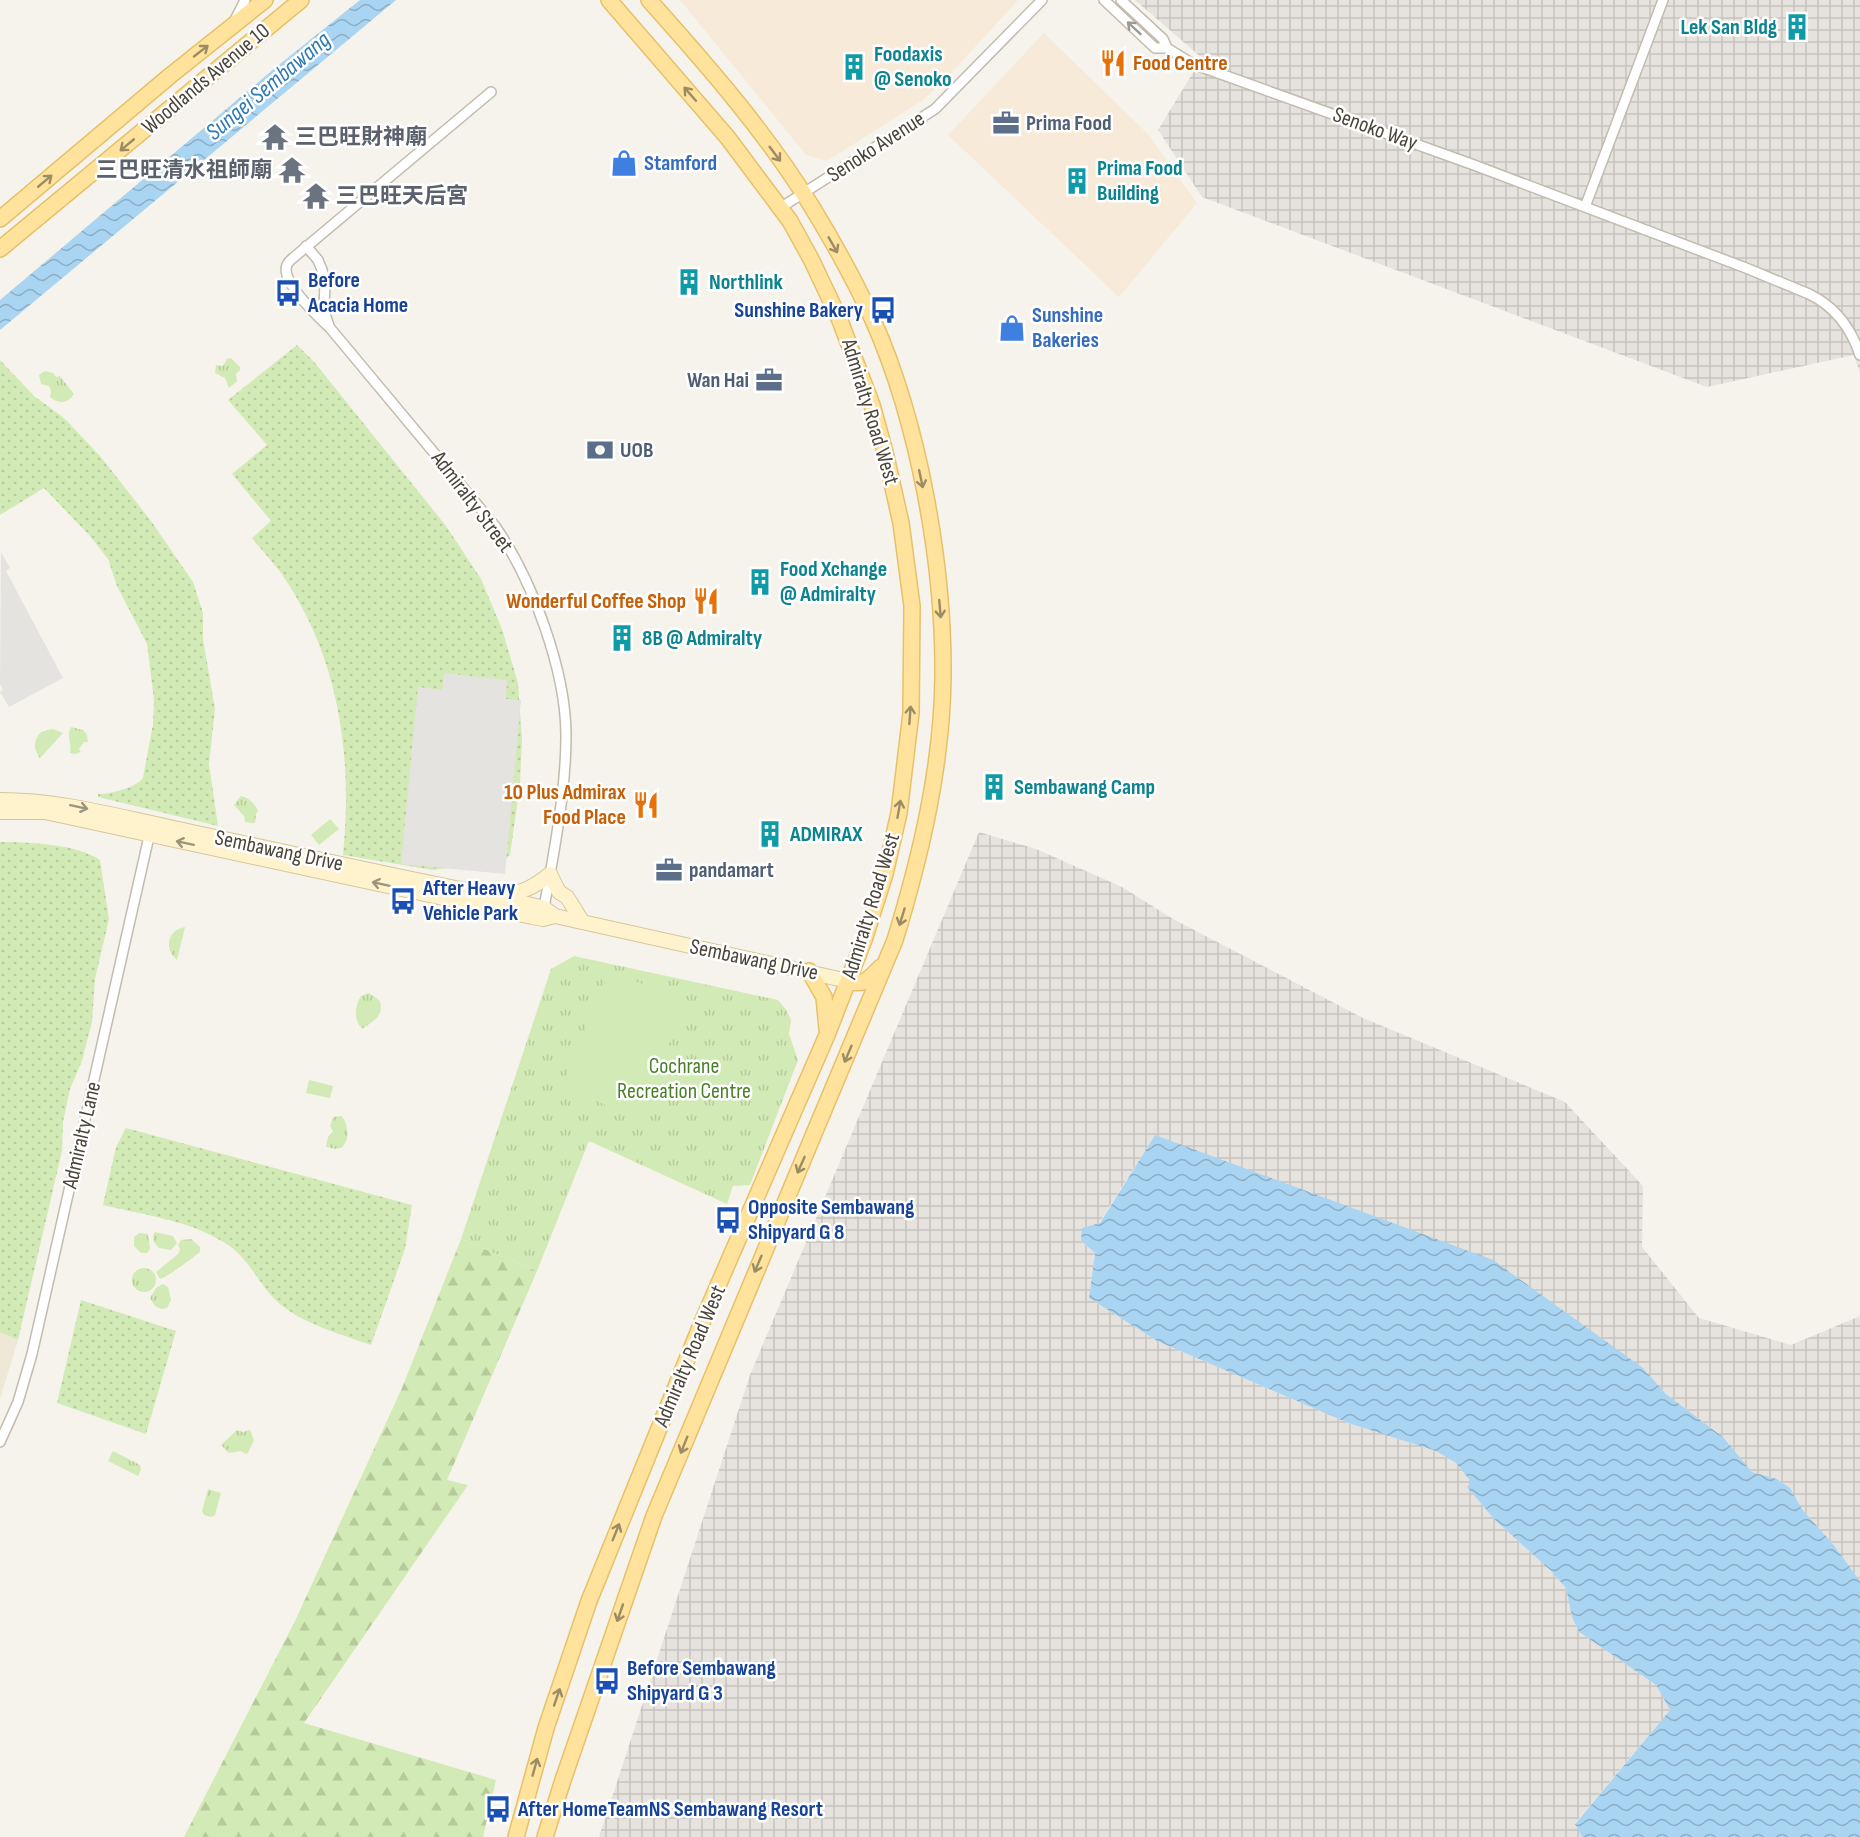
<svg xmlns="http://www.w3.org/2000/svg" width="1860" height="1837" viewBox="0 0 1860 1837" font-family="'Sofia Sans Condensed','Noto Sans SC',sans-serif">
<defs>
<pattern id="industrial-grid" width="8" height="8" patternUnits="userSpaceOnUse" patternTransform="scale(1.5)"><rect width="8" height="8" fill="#e6e2dd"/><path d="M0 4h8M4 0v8" fill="none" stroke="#c7c3be"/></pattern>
<pattern id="grass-dots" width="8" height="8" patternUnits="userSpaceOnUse" patternTransform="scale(1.5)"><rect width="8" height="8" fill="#d2eab5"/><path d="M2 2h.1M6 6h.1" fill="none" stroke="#b6ca9c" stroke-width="1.8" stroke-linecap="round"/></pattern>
<pattern id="forest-firs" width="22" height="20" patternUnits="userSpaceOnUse" patternTransform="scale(1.5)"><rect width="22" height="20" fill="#d2eab5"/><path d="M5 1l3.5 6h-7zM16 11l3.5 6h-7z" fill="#b6ca9c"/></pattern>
<pattern id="park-tufts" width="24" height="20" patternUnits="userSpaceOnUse" patternTransform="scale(1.5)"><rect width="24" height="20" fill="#d2eab5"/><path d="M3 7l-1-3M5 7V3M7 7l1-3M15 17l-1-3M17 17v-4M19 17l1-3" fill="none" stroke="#b6ca9c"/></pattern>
<pattern id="water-waves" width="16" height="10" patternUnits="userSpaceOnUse" patternTransform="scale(1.5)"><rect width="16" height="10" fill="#a9d4f2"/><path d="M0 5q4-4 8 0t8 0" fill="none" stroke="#8caec5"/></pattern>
</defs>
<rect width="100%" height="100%" fill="#f6f3ec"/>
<!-- commercial -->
<path fill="#f7ead8" d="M 680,0 L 1018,0 L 943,82 L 923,100 L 827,161 L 806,155 Z
M 1044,33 L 1148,134 L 1197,203 L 1119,297 L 948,135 Z"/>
<!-- industrial -->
<path fill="url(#industrial-grid)" d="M 1135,0 L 1860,0 L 1860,373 L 1854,355 L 1707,387 L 1202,197 L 1158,130 L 1202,58 Z
M 979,832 L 1036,849 L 1122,887 L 1173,919 L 1363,1018 L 1565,1102 L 1643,1186 L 1642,1247 L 1699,1318 L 1791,1345 L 1860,1316 L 1860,1581 L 1833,1544 L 1802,1509 L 1790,1488 L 1777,1479 L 1752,1472 L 1723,1437 L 1666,1394 L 1643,1368 L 1155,1135 L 1099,1223 L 1081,1241 L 1095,1253 L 1089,1298 L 1157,1341 L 1348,1423 L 1436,1451 L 1456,1463 L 1472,1483 L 1467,1487 L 1494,1519 L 1551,1571 L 1566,1588 L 1572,1616 L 1579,1632 L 1656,1685 L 1670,1710 L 1575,1823 L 1582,1837 L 599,1837 L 750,1375 Z"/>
<!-- education -->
<path fill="#efe8d6" d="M 0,1332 L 18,1340 L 0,1399 Z"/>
<!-- grass -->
<path fill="url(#grass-dots)" d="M 297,345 L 315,363 L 446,526 L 481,579 L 502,629 L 518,683 L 522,739 L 520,784 L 510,855 L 503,861 L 433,870 L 343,855 C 353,756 339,656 281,573 C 272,561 261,549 252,538 L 271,521 L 232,474 L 267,445 L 228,400 Z
M 0,360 L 34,396 L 64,418 L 101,457 L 151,521 L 193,582 L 203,613 L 203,639 L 215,709 L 209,764 L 218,826 L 98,797 L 98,794 C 111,794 135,788 143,778 L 153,724 L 154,700 L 147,644 L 117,586 L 108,559 L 90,536 L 44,488 L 0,515 Z
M 0,842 C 26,842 79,844 100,860 L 109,919 L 95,979 L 92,1022 L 82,1061 L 70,1089 L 63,1122 L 62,1151 L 18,1340 L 0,1332 Z
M 126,1128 L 412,1205 L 405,1249 L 371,1345 C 341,1334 305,1325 280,1304 C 259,1287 251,1259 225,1243 C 189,1220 143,1215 103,1205 L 116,1147 Z
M 81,1300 L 176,1331 L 146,1434 L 57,1403 Z"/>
<!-- forest -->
<path fill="url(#forest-firs)" d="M 461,1239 L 537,1271 L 447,1480 L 468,1485 L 304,1723 L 496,1780 L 483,1837 L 184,1837 L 295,1621 L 402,1388 Z"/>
<!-- park -->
<path fill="url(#park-tufts)" d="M 231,358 L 240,367 L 240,370 L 236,374 L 237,381 L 229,388 L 225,378 L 215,373 L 216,365 L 223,366 L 227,359 Z
M 45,371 L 53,373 L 56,377 L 60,376 L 74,394 C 68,403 59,405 50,397 L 51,391 L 49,386 L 41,384 L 39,375 Z
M 71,727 L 83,730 L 87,735 L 88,742 L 84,742 L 79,749 L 81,752 L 75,754 L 70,753 C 72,744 66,735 71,727 Z
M 52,729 L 63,733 L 40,758 C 33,749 33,741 41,732 Z
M 241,796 C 249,798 255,803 258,811 L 256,814 L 255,823 L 245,822 L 244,816 L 234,805 Z
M 185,927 L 177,960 C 164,949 167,930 185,927 Z
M 574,956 L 778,1000 L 787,1011 L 791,1020 L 789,1034 L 798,1060 L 750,1185 L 733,1186 L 727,1204 L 589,1141 L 537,1271 L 461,1239 L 551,969 Z
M 369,993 L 380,1001 C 384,1017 373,1021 362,1029 C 353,1019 355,1006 361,996 Z
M 342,1116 C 352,1129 349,1158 326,1146 L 328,1137 L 333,1131 L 330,1126 L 333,1117 Z
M 155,1232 L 173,1236 L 177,1243 L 171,1250 L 159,1248 L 154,1242 L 153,1235 Z
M 139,1233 L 148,1234 L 150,1249 L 147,1253 L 141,1253 L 134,1246 L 134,1237 Z
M 191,1239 L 200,1247 L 200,1252 C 193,1257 167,1278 160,1279 L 156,1272 L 178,1254 L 180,1249 L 178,1245 L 181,1240 Z
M132 1280a12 12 0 1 1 24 0a12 12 0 1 1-24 0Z
M 163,1284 L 168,1287 L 171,1300 L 167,1308 L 161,1309 L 155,1306 L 150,1298 L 156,1288 Z
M 237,1430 L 243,1432 L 250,1430 L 254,1440 L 248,1453 L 246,1454 L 241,1451 L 229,1453 L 221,1445 Z
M 113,1451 L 140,1465 L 141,1470 L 138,1476 L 108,1461 Z
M 208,1489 L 221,1493 L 215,1515 L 211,1517 L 204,1515 L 202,1511 Z"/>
<!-- garden -->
<path fill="#d2eab5" d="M 330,819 L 339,829 L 319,845 L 311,835 Z
M 610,970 L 686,1003 L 638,1119 L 562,1086 Z
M 309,1080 L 333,1086 L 330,1098 L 306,1093 Z"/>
<!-- parking -->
<path fill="#e5e3e0" d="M 1,552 L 10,568 L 6,571 L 63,678 L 9,707 L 0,692 L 3,690 L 0,684 Z
M 444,673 L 507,680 L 506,699 L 521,700 L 505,874 L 401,864 L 418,687 L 442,690 Z"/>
<!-- water -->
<path fill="url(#water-waves)" d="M 360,0 L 396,0 L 0,330 L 0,300 L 275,68 Z
M 1155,1135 L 1493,1260 L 1643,1368 L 1666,1394 L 1723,1437 L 1752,1472 L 1777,1479 L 1790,1488 L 1802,1509 L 1833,1544 L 1860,1581 L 1860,1837 L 1582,1837 L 1575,1824 L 1670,1710 L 1656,1685 L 1579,1632 L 1572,1617 L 1566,1588 L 1551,1571 L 1494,1519 L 1467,1487 L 1471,1482 L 1456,1463 L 1436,1451 L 1348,1423 L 1157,1341 L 1089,1298 L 1095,1253 L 1081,1241 L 1082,1228 L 1100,1223 Z"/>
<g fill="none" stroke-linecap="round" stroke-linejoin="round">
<defs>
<path id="minor" d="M 1104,0 L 1155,48 L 1167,48 L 1193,64 L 1474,165 L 1746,268 L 1809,294 C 1834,306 1851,328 1860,355
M 1121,0 L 1163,39 L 1167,48
M 235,20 L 245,0
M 491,92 L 293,258 C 289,261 286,265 286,270 C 287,287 318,317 330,328 L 495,526 C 532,579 566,670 566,736 C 566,792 553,858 543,913
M 1585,207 L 1663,0
M 780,208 L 935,109 L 1042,0
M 306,246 L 318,260 L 322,270 L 325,281 L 324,311 L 329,326
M 0,1442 L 18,1402 L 32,1354 L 150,832"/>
<path id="secondary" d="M 0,800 C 60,800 116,816 174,828 C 281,851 388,875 495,896 L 544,908 L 555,916 L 848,981
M 0,812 L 45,812 L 532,917 L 543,919 L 555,916
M 500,896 C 522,892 532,889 550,874 L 559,892 L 567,897 L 582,921"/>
<path id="primary" d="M 0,219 L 171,75 L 265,0
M 0,249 L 301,0
M 809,971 L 824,997 L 827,1029
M 848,981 C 866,986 868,979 881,967
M 516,1837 L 546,1728 L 589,1601 L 703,1320 L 827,1035 L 864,940 L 885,874 L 899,813 L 911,713 L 912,606 L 901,523 L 885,452 L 872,405 L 839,318 L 811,259 L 790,221 L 728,138 L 609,0
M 545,1837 L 563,1780 L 654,1516 L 895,940 C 921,855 942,766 943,677 C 944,564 919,424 873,320 C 855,281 834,243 812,207 C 766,132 707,65 649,0"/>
</defs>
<!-- minor casing -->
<use href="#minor" stroke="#c2bbae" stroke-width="12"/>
<!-- secondary casing -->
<use href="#secondary" stroke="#d6c79b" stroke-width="16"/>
<!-- primary casing -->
<use href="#primary" stroke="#e6c16a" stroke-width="18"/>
<!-- minor -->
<use href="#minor" stroke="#fff" stroke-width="9"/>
<!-- secondary -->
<use href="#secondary" stroke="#fff3cd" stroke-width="14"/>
<!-- primary -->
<use href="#primary" stroke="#ffe39c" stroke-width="15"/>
</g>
<!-- one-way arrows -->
<defs><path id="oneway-shaft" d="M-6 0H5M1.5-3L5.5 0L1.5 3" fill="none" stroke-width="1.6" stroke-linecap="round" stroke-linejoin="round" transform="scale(1.5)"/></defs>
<use stroke="#9c9892" href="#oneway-shaft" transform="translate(1134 28) rotate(-137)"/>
<g stroke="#9c8c66">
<use href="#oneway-shaft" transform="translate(201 51) rotate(-38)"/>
<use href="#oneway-shaft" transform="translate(690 94) rotate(-131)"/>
<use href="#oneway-shaft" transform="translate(127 145) rotate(140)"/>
<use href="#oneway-shaft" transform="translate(775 154) rotate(53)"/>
<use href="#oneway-shaft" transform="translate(45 181) rotate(-40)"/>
<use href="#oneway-shaft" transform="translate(833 245) rotate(60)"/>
<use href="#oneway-shaft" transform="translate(921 479) rotate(78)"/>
<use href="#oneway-shaft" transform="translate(940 609) rotate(85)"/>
<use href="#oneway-shaft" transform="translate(910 715) rotate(-86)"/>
<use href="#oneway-shaft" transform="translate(899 809) rotate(-80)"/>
<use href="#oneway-shaft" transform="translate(902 917) rotate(107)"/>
<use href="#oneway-shaft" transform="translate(848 1054) rotate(113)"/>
<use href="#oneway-shaft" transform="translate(801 1165) rotate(114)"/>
<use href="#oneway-shaft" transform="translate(758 1264) rotate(113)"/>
<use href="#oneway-shaft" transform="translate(684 1445) rotate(112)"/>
<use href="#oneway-shaft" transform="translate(616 1532) rotate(-68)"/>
<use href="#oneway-shaft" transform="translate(620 1613) rotate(109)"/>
<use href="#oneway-shaft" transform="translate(557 1697) rotate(-71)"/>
<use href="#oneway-shaft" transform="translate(535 1767) rotate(-74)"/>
</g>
<g stroke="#9c937c">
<use href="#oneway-shaft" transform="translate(79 807) rotate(12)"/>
<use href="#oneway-shaft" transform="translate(185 843) rotate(-168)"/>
<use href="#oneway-shaft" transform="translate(381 884) rotate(-168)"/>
</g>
<!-- icons -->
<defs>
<symbol id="building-bare" viewBox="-9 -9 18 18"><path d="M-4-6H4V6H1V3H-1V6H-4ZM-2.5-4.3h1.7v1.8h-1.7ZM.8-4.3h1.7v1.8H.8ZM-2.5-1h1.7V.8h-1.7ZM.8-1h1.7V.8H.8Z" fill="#0f9aa8" stroke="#fff" stroke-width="2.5" paint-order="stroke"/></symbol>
<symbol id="restaurant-bare" viewBox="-9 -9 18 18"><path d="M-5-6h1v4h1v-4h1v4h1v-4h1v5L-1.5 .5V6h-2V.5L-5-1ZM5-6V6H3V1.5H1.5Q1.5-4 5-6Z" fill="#e8710a" stroke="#fff" stroke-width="2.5" paint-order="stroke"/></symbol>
<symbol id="office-bare" viewBox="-9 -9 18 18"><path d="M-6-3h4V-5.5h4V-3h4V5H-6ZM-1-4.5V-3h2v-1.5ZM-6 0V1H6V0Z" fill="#5c6f8a" stroke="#fff" stroke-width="2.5" paint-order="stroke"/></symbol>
<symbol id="temple-bare" viewBox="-9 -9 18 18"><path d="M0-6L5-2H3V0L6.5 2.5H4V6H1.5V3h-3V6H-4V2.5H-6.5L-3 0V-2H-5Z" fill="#6b7280" stroke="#fff" stroke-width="2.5" paint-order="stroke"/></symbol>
<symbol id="shop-bare" viewBox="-9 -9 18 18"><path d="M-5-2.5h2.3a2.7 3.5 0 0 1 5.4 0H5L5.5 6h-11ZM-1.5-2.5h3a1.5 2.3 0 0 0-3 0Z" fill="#3f7fe0" stroke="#fff" stroke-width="2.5" paint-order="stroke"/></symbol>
<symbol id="bus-bare" viewBox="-9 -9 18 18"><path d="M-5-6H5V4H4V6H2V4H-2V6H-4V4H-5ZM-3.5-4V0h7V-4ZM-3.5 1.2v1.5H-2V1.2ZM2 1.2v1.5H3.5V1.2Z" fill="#1a4fb4" stroke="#fff" stroke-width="2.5" paint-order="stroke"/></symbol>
<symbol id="bank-bare" viewBox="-9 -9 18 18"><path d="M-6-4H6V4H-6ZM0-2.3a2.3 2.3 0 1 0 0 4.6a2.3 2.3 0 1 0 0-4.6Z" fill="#5c6f8a" stroke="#fff" stroke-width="2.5" paint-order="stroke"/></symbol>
</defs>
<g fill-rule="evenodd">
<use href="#building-bare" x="1778" y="8" width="38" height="38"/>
<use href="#restaurant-bare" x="1094" y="44" width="38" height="38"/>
<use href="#building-bare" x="835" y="48" width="38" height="38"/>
<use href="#office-bare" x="987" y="104" width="38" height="38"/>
<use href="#temple-bare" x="256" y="118" width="38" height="38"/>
<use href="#shop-bare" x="605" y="144" width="38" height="38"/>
<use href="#temple-bare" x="273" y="151" width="38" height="38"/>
<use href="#building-bare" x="1058" y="162" width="38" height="38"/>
<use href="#temple-bare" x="297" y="177" width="38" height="38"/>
<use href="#building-bare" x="670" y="263" width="38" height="38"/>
<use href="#bus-bare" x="269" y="274" width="38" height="38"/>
<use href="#bus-bare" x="864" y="291" width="38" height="38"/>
<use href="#shop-bare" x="993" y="309" width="38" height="38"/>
<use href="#office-bare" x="750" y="361" width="38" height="38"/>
<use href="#bank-bare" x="581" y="431" width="38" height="38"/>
<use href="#building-bare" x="741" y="563" width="38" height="38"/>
<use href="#restaurant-bare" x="687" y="582" width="38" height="38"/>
<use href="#building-bare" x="603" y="619" width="38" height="38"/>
<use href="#building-bare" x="975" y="768" width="38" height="38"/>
<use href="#restaurant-bare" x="627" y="786" width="38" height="38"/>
<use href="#building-bare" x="751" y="815" width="38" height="38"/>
<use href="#office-bare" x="650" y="851" width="38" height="38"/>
<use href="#bus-bare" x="384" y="882" width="38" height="38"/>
<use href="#bus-bare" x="709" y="1201" width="38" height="38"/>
<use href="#bus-bare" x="588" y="1662" width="38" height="38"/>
<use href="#bus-bare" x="479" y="1790" width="38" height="38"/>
</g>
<g text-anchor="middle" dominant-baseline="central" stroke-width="5" stroke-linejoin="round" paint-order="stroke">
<!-- culture labels -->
<g font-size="22" font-weight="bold" fill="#0d838f" stroke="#fff" text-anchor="start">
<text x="1777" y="27" text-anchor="end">Lek San Bldg</text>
<text x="874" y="54">Foodaxis<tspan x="874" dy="25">@ Senoko</tspan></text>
<text x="1097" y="168">Prima Food<tspan x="1097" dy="25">Building</tspan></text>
<text x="709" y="282">Northlink</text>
<text x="780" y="569">Food Xchange<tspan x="780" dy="25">@ Admiralty</tspan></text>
<text x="642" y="638">8B @ Admiralty</text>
<text x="1014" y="787">Sembawang Camp</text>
<text x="790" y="834">ADMIRAX</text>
</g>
<!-- food labels -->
<g font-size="22" font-weight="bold" fill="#c56008" stroke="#fff" text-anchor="end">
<text x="1133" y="63" text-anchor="start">Food Centre</text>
<text x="686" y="601">Wonderful Coffee Shop</text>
<text x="626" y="792">10 Plus Admirax<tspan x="626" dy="25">Food Place</tspan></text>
</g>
<!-- street labels -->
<g font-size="22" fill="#4b4439" stroke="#fff">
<text transform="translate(206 79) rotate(-40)">Woodlands Avenue 10</text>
<text transform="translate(1375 129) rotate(20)">Senoko Way</text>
<text transform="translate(876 147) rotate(-33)">Senoko Avenue</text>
<text transform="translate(870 412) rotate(73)">Admiralty Road West</text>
<text transform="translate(472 502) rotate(53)">Admiralty Street</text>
<text transform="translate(279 851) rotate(12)">Sembawang Drive</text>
<text transform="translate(871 906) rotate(-73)">Admiralty Road West</text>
<text transform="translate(754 960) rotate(12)">Sembawang Drive</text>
<text transform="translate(82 1135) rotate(-77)">Admiralty Lane</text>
<text transform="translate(690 1356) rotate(-67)">Admiralty Road West</text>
</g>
<!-- service labels -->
<g font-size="22" font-weight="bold" fill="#4e5e75" stroke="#fff" text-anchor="start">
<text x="1026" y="123">Prima Food</text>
<text x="749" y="380" text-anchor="end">Wan Hai</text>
<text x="620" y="450">UOB</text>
<text x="689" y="870">pandamart</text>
</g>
<!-- worship labels -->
<g font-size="22" font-weight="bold" fill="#5b616d" stroke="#fff" text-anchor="start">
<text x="295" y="137">三巴旺財神廟</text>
<text x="272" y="170" text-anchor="end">三巴旺清水祖師廟</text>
<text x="336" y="196">三巴旺天后宮</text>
</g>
<!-- shop labels -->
<g font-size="22" font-weight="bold" fill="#366cbe" stroke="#fff" text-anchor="start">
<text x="644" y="163">Stamford</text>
<text x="1032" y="315">Sunshine<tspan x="1032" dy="25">Bakeries</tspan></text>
</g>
<!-- transit labels -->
<g font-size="22" font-weight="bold" fill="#164399" stroke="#fff" text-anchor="start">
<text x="308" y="280">Before<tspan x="308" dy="25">Acacia Home</tspan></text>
<text x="863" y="310" text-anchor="end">Sunshine Bakery</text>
<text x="423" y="888">After Heavy<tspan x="423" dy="25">Vehicle Park</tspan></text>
<text x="748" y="1207">Opposite Sembawang<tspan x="748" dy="25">Shipyard G 8</tspan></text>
<text x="627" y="1668">Before Sembawang<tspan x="627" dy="25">Shipyard G 3</tspan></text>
<text x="518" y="1809">After HomeTeamNS Sembawang Resort</text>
</g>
<!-- park labels -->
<g font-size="22" fill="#4a7f2a" stroke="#fff">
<text x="684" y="1066">Cochrane<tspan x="684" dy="25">Recreation Centre</tspan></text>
</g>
<!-- water labels -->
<g font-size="24" font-style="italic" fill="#2e7ab2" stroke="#fff">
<text transform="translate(268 86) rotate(-40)">Sungei Sembawang</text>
</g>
</g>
</svg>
